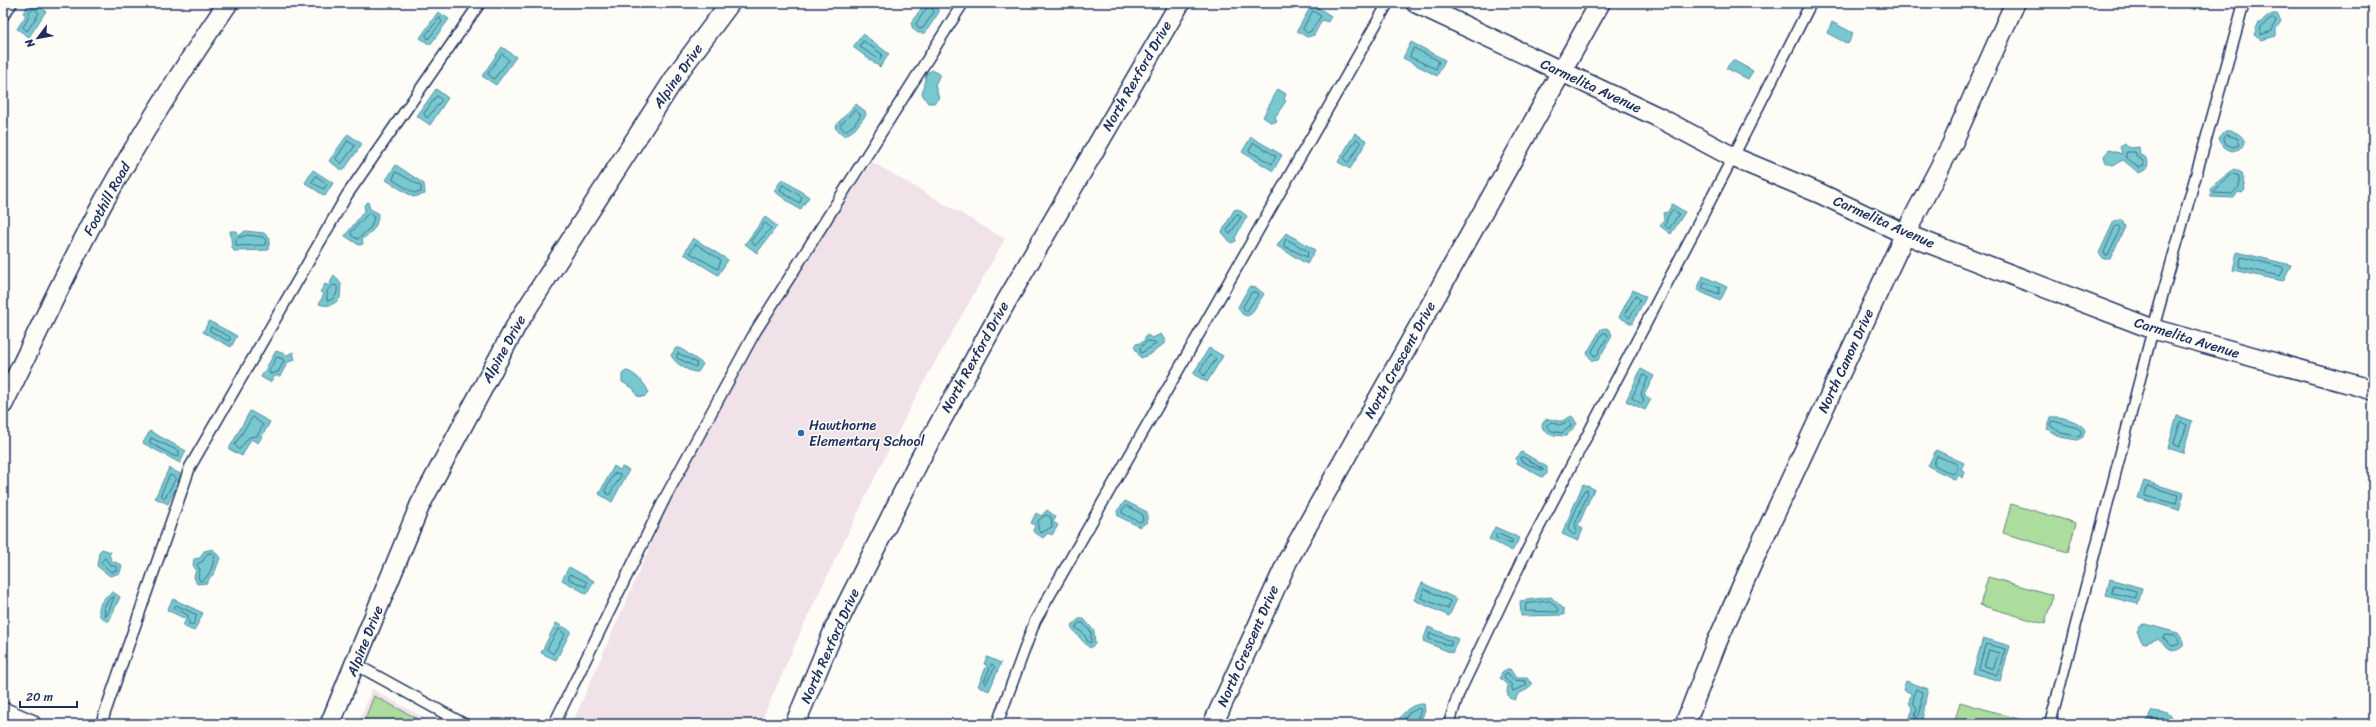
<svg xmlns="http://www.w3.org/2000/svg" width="2376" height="727" viewBox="0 0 2376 727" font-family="Sriracha,sans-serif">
<rect width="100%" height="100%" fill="#fdfcf7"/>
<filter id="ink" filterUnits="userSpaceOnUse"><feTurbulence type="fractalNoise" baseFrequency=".025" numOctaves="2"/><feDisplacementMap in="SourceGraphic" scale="8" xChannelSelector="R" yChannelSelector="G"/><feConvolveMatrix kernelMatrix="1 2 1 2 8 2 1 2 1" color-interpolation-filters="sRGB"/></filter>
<g filter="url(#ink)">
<!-- built -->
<path fill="#f0e2e8" d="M 872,162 L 1005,239 L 921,387 L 877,473 L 805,622 L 760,724 L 572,724 L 670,501 L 724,394 L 758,331 Z
M 372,689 L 435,724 L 358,724 Z"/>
<!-- green -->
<path fill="#addd9c" stroke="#64867d" d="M 2011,504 L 2076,523 L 2068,552 L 2003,533 Z
M 1988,577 L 2053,595 L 2045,624 L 1980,605 Z
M 374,696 L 428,724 L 363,724 Z
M 1960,702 L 2025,721 L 2024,724 L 1954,724 Z"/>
<!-- water -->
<path fill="#77c8cf" stroke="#528ba2" d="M 34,3 L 46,11 L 29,37 L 17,29 L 26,15 L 23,13 L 28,5 L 31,7 Z
M 925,3 C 933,3 936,5 939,12 L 925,33 L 918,33 L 913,29 L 911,23 Z
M 2180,3 L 2198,3 L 2196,10 Z
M 1311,6 L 1317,7 L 1331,16 L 1328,22 L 1322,20 L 1314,35 L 1307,37 L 1297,31 Z
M 438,12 L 449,19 L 430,45 L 420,38 Z
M 2272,14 L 2277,14 L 2281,21 L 2276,29 L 2276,36 L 2261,40 L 2254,35 L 2258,24 Z
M 1832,22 L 1853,33 L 1848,44 L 1827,33 Z
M 863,34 L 889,54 L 880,67 L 853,47 Z
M 1411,42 L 1445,60 L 1437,76 L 1403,58 Z
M 502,47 L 516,57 L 496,85 L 482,76 Z
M 1733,60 L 1753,71 L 1748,79 L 1726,68 Z
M 932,70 L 940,74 L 935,85 L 939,98 L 934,103 L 928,103 L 922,94 L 926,74 Z
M 436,89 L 448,98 L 430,125 L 417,116 Z
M 1278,89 L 1286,94 L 1284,99 L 1286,101 L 1275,117 L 1277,121 L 1272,123 L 1263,117 Z
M 856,104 L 865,111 L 866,115 L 855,129 L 845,136 L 836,129 L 835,126 Z
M 2225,131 C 2235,130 2241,134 2245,142 L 2243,148 L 2232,151 L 2223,147 L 2219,138 Z
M 1355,133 L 1367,141 L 1350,169 L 1338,162 Z
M 348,134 L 362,144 L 343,171 L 329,161 Z
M 1251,137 L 1282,155 L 1273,171 L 1242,152 Z
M 2125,143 L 2130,148 L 2139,147 L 2140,155 L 2145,157 L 2148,162 L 2147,169 L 2139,173 L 2123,160 L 2113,165 L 2106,163 L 2104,156 L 2109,150 L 2122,154 L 2120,146 Z
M 396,165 L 424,184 L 425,194 L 413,197 L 386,180 Z
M 2234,169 L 2242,173 L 2245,190 L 2242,193 L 2238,192 L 2234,198 L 2211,197 L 2210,188 Z
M 313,170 L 333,183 L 325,196 L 305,183 Z
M 782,179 L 809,197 L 800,210 L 774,191 Z
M 368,202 L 370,209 L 378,213 C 378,226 373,232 362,239 L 363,244 L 359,245 L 345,236 L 365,210 L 364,205 Z
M 1672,204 L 1685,212 L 1671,234 L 1660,226 L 1664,219 L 1663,213 L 1668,212 Z
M 1238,209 L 1247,216 L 1235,238 L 1236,241 L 1231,243 L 1222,232 L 1234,210 Z
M 765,217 L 777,226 L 757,253 L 745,244 Z
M 2118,220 L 2122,220 L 2125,227 L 2110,259 L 2104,259 L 2099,253 L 2114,221 L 2116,222 Z
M 230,231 L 237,231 L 239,236 L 245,231 L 264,233 L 270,239 L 268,250 L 234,251 L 232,247 Z
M 1286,233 L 1315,250 L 1307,264 L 1277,246 Z
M 693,238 L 728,260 L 718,275 L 684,254 Z
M 2237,252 L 2291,265 L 2283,281 L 2233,270 Z
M 334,275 L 341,284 L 340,298 C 334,305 328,307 319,304 L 324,294 L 320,292 L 325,284 L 329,286 Z
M 1703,276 L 1727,287 L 1720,301 L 1697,290 Z
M 1249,287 L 1257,288 L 1264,294 L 1251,314 L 1247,316 L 1242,314 L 1238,307 Z
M 1633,290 L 1646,297 L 1632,324 L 1619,317 Z
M 209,321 L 237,336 L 231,347 L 203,332 Z
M 1606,328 L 1610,330 L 1612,336 L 1598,360 L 1592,361 L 1587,353 L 1601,329 Z
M 1161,334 L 1166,342 L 1151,354 L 1141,358 L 1134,347 L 1136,344 L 1143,342 L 1147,335 L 1152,338 Z
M 676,348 L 680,348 L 703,364 L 698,372 C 690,373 674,363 671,355 Z
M 1209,348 L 1223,356 L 1207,382 L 1193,374 Z
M 276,351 L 287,355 L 293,352 L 295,360 L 288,362 L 280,376 L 275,376 L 270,382 L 261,377 Z
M 1641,369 L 1654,376 L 1644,395 L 1651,399 L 1645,410 L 1626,401 Z
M 626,371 C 633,371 648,386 648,392 L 644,397 L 637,396 L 633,388 L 622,382 L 622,374 Z
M 250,411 L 270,422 L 258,443 L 251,439 L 242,456 L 229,449 Z
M 1572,416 L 1577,424 L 1566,436 L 1551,435 L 1543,429 L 1542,425 C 1547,414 1553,422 1562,421 Z
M 2177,416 L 2192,421 L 2183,453 L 2168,448 Z
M 2051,417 C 2061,416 2080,421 2085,430 L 2083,437 L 2077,440 L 2060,437 L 2047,429 Z
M 150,431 L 186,451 L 180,463 L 143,443 Z
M 1936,450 L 1964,463 L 1961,469 L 1965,472 L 1963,478 L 1958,475 L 1956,480 L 1928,466 Z
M 1522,452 L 1547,467 L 1547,474 L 1542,477 L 1517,463 L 1516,458 Z
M 614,466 L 620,470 L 622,467 L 629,470 L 612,502 L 599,494 Z
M 169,468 L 182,475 L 168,504 L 155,498 Z
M 2144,481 L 2184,493 L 2179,510 L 2138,498 Z
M 1583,484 L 1594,489 L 1578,526 L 1583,529 L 1578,541 L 1562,534 Z
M 1125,501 L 1147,512 L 1147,522 L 1140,527 L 1118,516 L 1117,511 Z
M 1047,510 L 1056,517 L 1053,522 L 1058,525 L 1052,535 L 1048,533 L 1043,538 L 1033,531 L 1035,525 L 1031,523 L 1036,513 L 1041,516 Z
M 1495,527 L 1520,538 L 1512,551 L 1489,539 Z
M 102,549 L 111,552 L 109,555 L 112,561 L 122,565 L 120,573 L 110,576 L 97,566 L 99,552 Z
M 213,549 L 220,558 L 214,574 L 210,577 L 207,583 L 197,584 L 194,577 L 196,570 L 193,565 L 194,559 L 200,558 L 204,551 Z
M 569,567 L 594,581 L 587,594 L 562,580 Z
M 2110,579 L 2142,588 L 2138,604 L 2106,596 Z
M 1422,583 L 1457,599 L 1449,616 L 1414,600 Z
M 113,592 L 120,597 L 109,621 L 106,621 L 100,616 C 96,606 104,596 113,592 Z
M 1551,597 L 1564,609 L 1564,615 L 1521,616 L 1520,601 Z
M 173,599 L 203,613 L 194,631 L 183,626 L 186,619 L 167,610 Z
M 1079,619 L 1084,619 L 1094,631 L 1095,644 L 1090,648 C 1087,646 1072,630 1071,626 Z
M 556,623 L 571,631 L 556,660 L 541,653 Z
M 2145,624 L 2178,633 L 2184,642 L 2184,645 C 2172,658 2167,644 2157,639 L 2146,643 L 2142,642 L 2137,631 L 2141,625 Z
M 1428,627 L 1458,639 L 1452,653 L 1423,641 Z
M 1983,638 L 2010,646 L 2000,681 L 1973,673 Z
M 987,657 L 1001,663 L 989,691 L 978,686 L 987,665 L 984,664 Z
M 1507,669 L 1510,669 L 1516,678 L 1527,678 L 1532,684 L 1528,689 L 1518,694 L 1515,700 L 1509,698 L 1507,692 L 1508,686 L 1500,678 L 1502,672 Z
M 1906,681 L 1928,689 C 1924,701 1925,711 1921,724 L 1909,720 L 1913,709 L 1909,703 L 1911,693 L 1903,690 Z
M 1424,704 L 1425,711 L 1419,724 L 1396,724 C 1401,714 1411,703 1424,704 Z
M 2152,711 L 2168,713 L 2175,720 L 2185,720 L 2191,724 L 2145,724 Z"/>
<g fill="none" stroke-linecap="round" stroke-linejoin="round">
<!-- shore -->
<path stroke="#406c8b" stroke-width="1" d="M 928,7 L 931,6 L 934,12 L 923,28 L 919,29 L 916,24 Z
M 35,9 L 39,13 L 27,31 L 23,27 L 29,17 L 29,12 Z
M 1313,11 L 1321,16 L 1311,31 L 1307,33 L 1303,29 Z
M 440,18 L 442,22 L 428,39 L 426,35 Z
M 2273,18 L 2276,20 L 2272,31 L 2260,35 L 2261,27 Z
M 863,41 L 882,54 L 880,60 L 860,47 Z
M 1414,48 L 1439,61 L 1436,69 L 1410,57 Z
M 502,54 L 509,60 L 494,79 L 488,74 Z
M 437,96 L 442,100 L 427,118 L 424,114 Z
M 855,110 L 861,115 L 854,125 L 845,131 L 840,126 Z
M 2227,135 L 2237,138 L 2240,145 L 2233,147 L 2226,144 L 2224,139 Z
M 1357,139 L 1361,143 L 1348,163 L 1344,159 Z
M 348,141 L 355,146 L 341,164 L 336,159 Z
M 1254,143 L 1276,156 L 1272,164 L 1249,151 Z
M 2127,152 L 2135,152 L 2137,157 L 2143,161 L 2144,166 L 2139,168 L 2126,157 Z
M 396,172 L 421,186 L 421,192 L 414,193 L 393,180 Z
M 2233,174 L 2239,176 L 2239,187 L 2232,194 L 2214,193 L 2214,190 Z
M 316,176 L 327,184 L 324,189 L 312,183 Z
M 783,185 L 802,197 L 800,203 L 780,191 Z
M 1673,210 L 1679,214 L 1669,229 L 1665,225 L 1668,216 Z
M 369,213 L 374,217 L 371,227 L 358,239 L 352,236 L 351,233 Z
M 1237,214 L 1241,217 L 1230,234 L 1227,231 Z
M 765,223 L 771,228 L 755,246 L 751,241 Z
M 2119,226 L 2120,229 L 2108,255 L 2105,255 L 2104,252 L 2115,227 Z
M 247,235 L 263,237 L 266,240 L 265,245 L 236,246 L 236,239 Z
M 1286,239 L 1308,251 L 1307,257 L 1284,246 Z
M 696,244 L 721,260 L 718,269 L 690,253 Z
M 2242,257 L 2282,267 L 2284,269 L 2280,276 L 2240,267 L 2239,265 Z
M 1704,282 L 1720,288 L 1719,294 L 1703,288 Z
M 334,285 L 337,286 C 338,294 335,300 327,301 L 327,291 Z
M 1252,292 L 1256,292 L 1258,295 L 1246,312 L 1243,307 Z
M 1636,296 L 1640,300 L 1629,318 L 1625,314 Z
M 211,327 L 230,337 L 230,340 L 228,341 L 210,331 Z
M 1603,333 L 1607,333 L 1608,336 L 1597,355 L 1594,356 L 1592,352 Z
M 1148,341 L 1155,342 L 1156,344 L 1141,353 L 1140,348 Z
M 678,353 L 697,363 L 696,367 L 677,358 Z
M 1210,355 L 1216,359 L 1204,376 L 1200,371 Z
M 277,357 L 283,359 L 284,361 L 278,372 L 270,374 L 269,372 Z
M 1644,375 L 1648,378 L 1641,394 L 1644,401 L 1642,404 L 1632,398 Z
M 253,417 L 263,425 L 257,436 L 249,437 L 239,450 L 235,445 Z
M 1570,421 L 1571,426 L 1562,433 L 1552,431 L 1546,426 L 1551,422 L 1559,425 Z
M 2053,421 L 2078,428 L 2081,431 L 2080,435 L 2077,436 L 2061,433 L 2051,426 Z
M 2181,422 L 2187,425 L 2179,447 L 2174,444 Z
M 151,438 L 179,451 L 179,456 L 176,457 L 150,443 Z
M 1937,456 L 1957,464 L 1957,471 L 1952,474 L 1934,465 Z
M 1523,457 L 1543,469 L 1543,471 L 1521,461 L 1520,458 Z
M 615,473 L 620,474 L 621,476 L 609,495 L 605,491 Z
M 170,475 L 176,478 L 165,498 L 161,495 Z
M 2148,486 L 2178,495 L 2176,504 L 2145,496 Z
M 1584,491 L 1587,490 L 1588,493 L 1575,524 L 1577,532 L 1574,535 L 1568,530 Z
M 1127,506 L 1142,514 L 1143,521 L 1139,522 L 1122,513 L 1122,510 Z
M 1046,515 L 1051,517 L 1052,527 L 1041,533 L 1038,530 L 1038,521 Z
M 1499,534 L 1512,540 L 1512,544 L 1496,538 L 1496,534 Z
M 212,553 L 215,557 C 212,565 210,579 200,581 L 198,577 L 200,570 L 197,564 L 203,561 L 207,554 Z
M 105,558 L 110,565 L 117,567 L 117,570 L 111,572 L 101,563 Z
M 570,574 L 587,582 L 586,587 L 569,579 Z
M 2114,585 L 2136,591 L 2136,598 L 2112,593 Z
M 1425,589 L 1450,601 L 1448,609 L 1421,598 Z
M 114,597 L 107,615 L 105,616 L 104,607 L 110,598 Z
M 1550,601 L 1558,609 L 1558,612 L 1525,611 L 1526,604 Z
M 176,605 L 197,615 L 193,625 L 189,624 L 188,615 L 174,608 Z
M 1079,623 L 1083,623 L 1091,632 L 1091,643 L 1088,642 L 1084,634 L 1076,628 Z
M 559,629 L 565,634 L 553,654 L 547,649 Z
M 1430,633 L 1451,641 L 1451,646 L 1429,639 Z
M 2165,635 L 2176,636 L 2180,644 L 2172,646 L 2163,638 Z
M 1986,644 L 2005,649 L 1997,675 L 1979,669 Z
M 1989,650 L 1999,653 L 1993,669 L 1985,666 Z
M 992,664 L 995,667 L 985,685 L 984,682 Z
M 1508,673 L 1513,680 L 1525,681 L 1527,685 L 1513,691 L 1511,684 L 1504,678 L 1505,674 Z
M 1917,689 L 1922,692 C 1920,701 1923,711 1917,718 L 1915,717 L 1917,709 L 1913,702 L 1915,691 Z
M 1400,724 L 1409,713 L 1419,708 L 1421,710 L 1415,724"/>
<defs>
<path id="lane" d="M 3,16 L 12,3
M 355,664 L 464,724
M 101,724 L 190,467 L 347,195 L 480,3
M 554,724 L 666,496 L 755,332 L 963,3
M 997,724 L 1035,621 L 1388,3
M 1449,724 L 1458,695 L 1523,558 L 1733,157 L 1811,3
M 2050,724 L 2153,329 L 2244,3"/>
<path id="street" d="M 1416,3 L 1658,117 L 1733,157 L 1819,193 L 1905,234 L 2153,329 L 2373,390
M 3,404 C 36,336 68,267 104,201 C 142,133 184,67 228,3
M 3,712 L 31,724
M 330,724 L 420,505 L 517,324 L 680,70 L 730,3
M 795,724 L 835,628 L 920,459 L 1006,302 L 1180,3
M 1213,724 L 1288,560 L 1600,3
M 1685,724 L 1717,642 L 1758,550 L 1905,234 L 1952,144 L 2015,3"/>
</defs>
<!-- lane casing -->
<use href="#lane" stroke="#1b2f5e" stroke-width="13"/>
<!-- street casing -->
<use href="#street" stroke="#1b2f5e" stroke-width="22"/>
<!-- lane -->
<use href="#lane" stroke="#fdfcf7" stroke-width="10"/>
<!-- street -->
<use href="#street" stroke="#fdfcf7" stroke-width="19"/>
</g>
</g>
<!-- markers -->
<circle fill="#1f6fb2" stroke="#fdfcf7" stroke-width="1.5" cx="801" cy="433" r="4"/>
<g text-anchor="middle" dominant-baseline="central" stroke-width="3" stroke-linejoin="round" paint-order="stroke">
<!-- street labels -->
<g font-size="14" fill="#1b2f5e" stroke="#fdfcf7">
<text transform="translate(678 76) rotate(-55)">Alpine Drive</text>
<text transform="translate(1137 76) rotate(-60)">North Rexford Drive</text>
<text transform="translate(1591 86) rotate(25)">Carmelita Avenue</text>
<text transform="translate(107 199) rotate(-61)">Foothill Road</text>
<text transform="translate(1884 222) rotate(24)">Carmelita Avenue</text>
<text transform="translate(2187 338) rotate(17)">Carmelita Avenue</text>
<text transform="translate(504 349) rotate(-61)">Alpine Drive</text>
<text transform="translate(975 357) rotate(-61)">North Rexford Drive</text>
<text transform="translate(1400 360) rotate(-61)">North Crescent Drive</text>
<text transform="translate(1846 361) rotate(-65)">North Canon Drive</text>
<text transform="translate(365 641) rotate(-68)">Alpine Drive</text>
<text transform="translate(830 646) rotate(-66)">North Rexford Drive</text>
<text transform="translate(1248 646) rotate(-66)">North Crescent Drive</text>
</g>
<!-- poi labels -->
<g font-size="14" fill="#1b2f5e" stroke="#fdfcf7" text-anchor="start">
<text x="809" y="425">Hawthorne<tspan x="809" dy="16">Elementary School</tspan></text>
</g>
</g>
<!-- margin -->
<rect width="2376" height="727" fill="none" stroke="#fdfcf7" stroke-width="16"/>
<rect x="8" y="8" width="2360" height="711" fill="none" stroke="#1b2f5e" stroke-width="1.5" filter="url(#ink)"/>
<!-- north arrow -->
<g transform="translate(38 38) rotate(238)" stroke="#fdfcf7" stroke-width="3" paint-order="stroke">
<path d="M0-3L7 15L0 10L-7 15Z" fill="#1b2f5e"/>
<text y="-6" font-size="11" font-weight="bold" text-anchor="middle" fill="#1b2f5e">N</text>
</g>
<!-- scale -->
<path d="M20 701v6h57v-6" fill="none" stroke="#1b2f5e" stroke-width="2"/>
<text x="26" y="701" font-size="12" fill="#1b2f5e" stroke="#fdfcf7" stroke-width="3" paint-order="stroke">20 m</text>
</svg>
